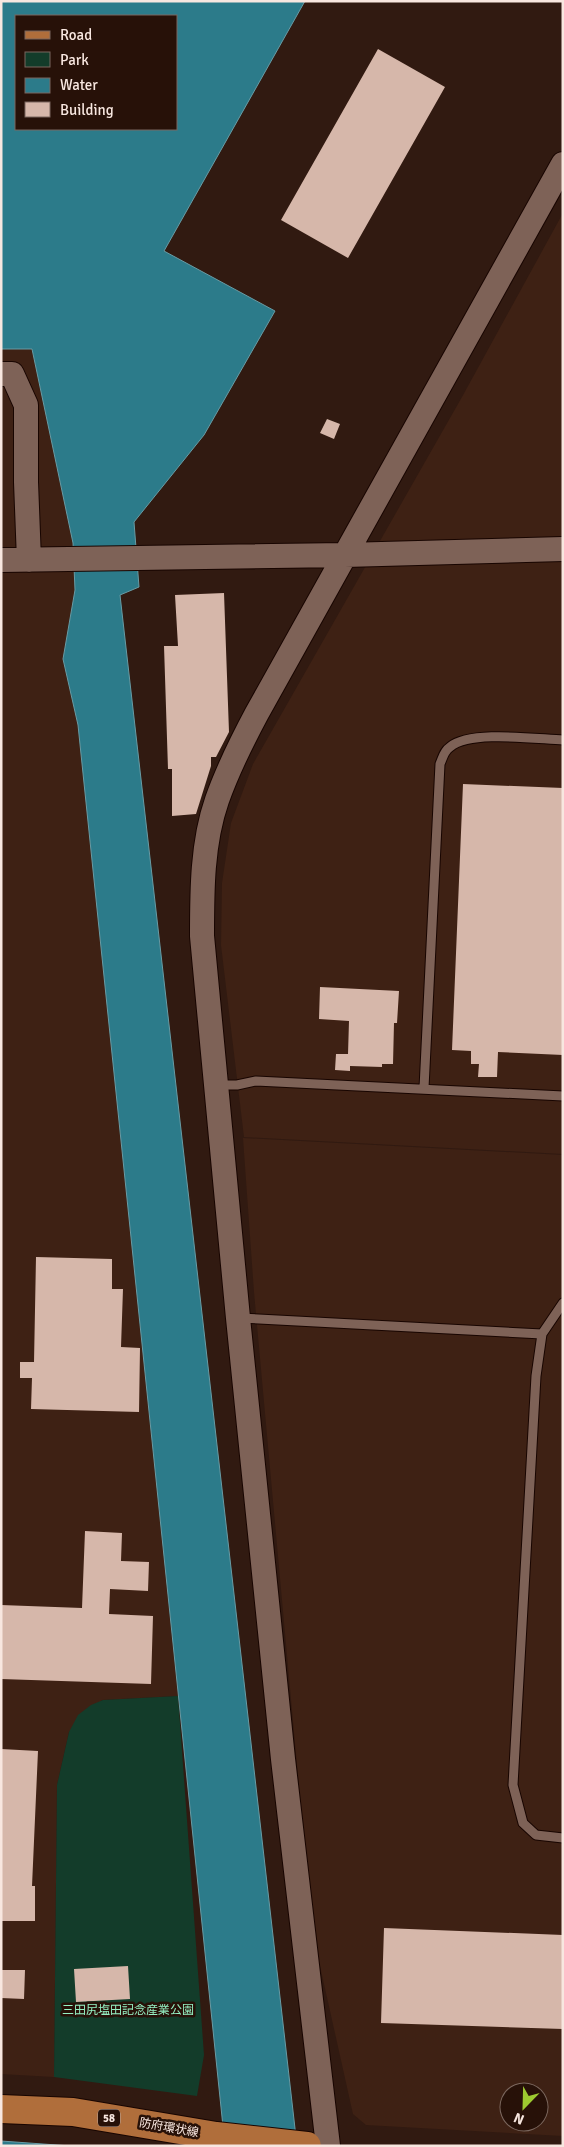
<svg xmlns="http://www.w3.org/2000/svg" width="564" height="2147" viewBox="0 0 564 2147" font-family="Signika,'Noto Sans JP',sans-serif">
<rect width="100%" height="100%" fill="#311a11"/>
<!-- built -->
<path fill="#3e2114" fill-rule="evenodd" d="M 563,213 L 563,1154 L 244,1137 L 221,945 L 222,883 L 231,823 L 253,764 L 462,397 Z
M 1,349 L 32,349 L 73,543 L 75,590 L 63,659 L 78,725 L 178,1696 L 102,1700 L 69,1732 L 57,1785 L 54,2077 L 1,2074 Z
M 243,1138 L 563,1155 L 563,2136 L 366,2125 L 353,2114 L 312,1930 L 254,1292 ZM 509,2092 L 539,2092 L 539,2122 L 509,2122 Z"/>
<!-- green -->
<path fill="#133c2a" d="M 178,1696 L 204,2055 L 197,2096 L 54,2077 L 57,1785 L 69,1732 L 78,1715 L 91,1705 L 103,1700 Z"/>
<!-- water -->
<path fill="#2c7b8a" stroke="#699ba4" fill-rule="evenodd" d="M 1,1 L 305,1 L 164,251 L 275,311 L 204,435 L 134,522 L 139,587 L 120,595 L 297,2146 L 225,2146 L 78,725 L 63,659 L 75,590 L 73,543 L 32,349 L 1,349 ZM 16,16 L 176,16 L 176,129 L 16,129 Z
M 1,2141 L 71,2146 L 1,2146 Z"/>
<!-- building -->
<path fill="#d6b7aa" d="M 378,49 L 445,87 L 348,258 L 281,220 Z
M 327,419 L 340,424 L 334,439 L 320,433 Z
M 224,593 L 229,732 L 216,757 L 211,757 L 211,766 L 196,814 L 172,816 L 172,769 L 168,769 L 164,646 L 178,646 L 175,595 Z
M 463,784 L 563,788 L 563,1055 L 498,1052 L 497,1077 L 478,1077 L 479,1064 L 471,1064 L 471,1051 L 452,1050 Z
M 320,987 L 399,991 L 397,1023 L 394,1023 L 393,1064 L 382,1064 L 382,1067 L 350,1066 L 350,1071 L 335,1070 L 336,1054 L 348,1054 L 349,1021 L 319,1019 Z
M 36,1257 L 112,1259 L 112,1289 L 123,1289 L 121,1347 L 140,1348 L 139,1412 L 31,1409 L 32,1378 L 20,1378 L 20,1362 L 34,1362 Z
M 85,1531 L 122,1533 L 121,1561 L 149,1562 L 148,1591 L 110,1589 L 109,1614 L 153,1616 L 151,1684 L 1,1679 L 1,1605 L 82,1608 Z
M 1,1749 L 38,1751 L 32,1886 L 35,1886 L 35,1921 L 1,1921 Z
M 384,1928 L 563,1935 L 563,2029 L 381,2023 Z
M 128,1966 L 130,1999 L 76,2002 L 74,1969 Z
M 1,1970 L 25,1970 L 24,1999 L 1,1998 Z"/>
<g fill="none" stroke-linecap="round" stroke-linejoin="round">
<defs>
<path id="lane" d="M 217,1085 L 237,1085 L 256,1081 L 563,1096
M 424,1088 L 440,764 C 443,757 444,751 450,747 C 470,730 536,739 563,740
M 563,1303 L 542,1334 L 536,1376 L 513,1785 L 523,1823 L 536,1835 L 563,1838
M 240,1318 L 542,1334"/>
<path id="secondary" d="M 1,374 L 12,374 L 26,405 L 26,482 L 29,560
M 1,560 L 345,555 L 563,549
M 328,2146 L 283,1759 L 238,1318 L 202,936 C 202,891 202,843 217,800 C 228,769 242,741 257,713 L 563,164"/>
<path id="primary" d="M 1,2109 L 73,2112 L 216,2136 L 307,2146"/>
</defs>
<!-- lane casing -->
<use href="#lane" stroke="#180500" stroke-width="11"/>
<!-- secondary casing -->
<use href="#secondary" stroke="#180500" stroke-width="26"/>
<!-- primary casing -->
<use href="#primary" stroke="#180500" stroke-width="30"/>
<!-- lane -->
<use href="#lane" stroke="#7e6257" stroke-width="9"/>
<!-- secondary -->
<use href="#secondary" stroke="#7e6257" stroke-width="24"/>
<!-- primary -->
<use href="#primary" stroke="#b06e3b" stroke-width="28"/>
</g>
<g text-anchor="middle" dominant-baseline="central" stroke-width="5" stroke-linejoin="round" paint-order="stroke">
<!-- shield labels -->
<rect fill="#271108" stroke="#b9a79f" stroke-width="1" x="98" y="2109.5" width="22" height="17" rx="4"/>
<g font-size="11" font-weight="bold" fill="#f8e7e0">
<text x="109" y="2118">58</text>
</g>
<!-- park labels -->
<g font-size="12" fill="#95f1c4" stroke="#271108">
<text x="128" y="2010">三田尻塩田記念産業公園</text>
</g>
<!-- street labels -->
<g font-size="12" fill="#f8e7e0" stroke="#271108">
<text transform="translate(169 2128) rotate(10)">防府環状線</text>
</g>
</g>
<!-- border -->
<rect width="564" height="2147" fill="none" stroke="#f8e7e0" stroke-width="5"/>
<!-- legend -->
<rect x="15" y="15" width="162" height="115" fill="#271108" stroke="#7b675e"/>
<rect x="25" y="31" width="25" height="8" fill="#b06e3b" stroke="#7b675e"/>
<text x="60" y="40" font-size="15" fill="#f8e7e0">Road</text>
<rect x="25" y="52" width="25" height="15" fill="#133c2a" stroke="#7b675e"/>
<text x="60" y="65" font-size="15" fill="#f8e7e0">Park</text>
<rect x="25" y="78" width="25" height="15" fill="#2c7b8a" stroke="#7b675e"/>
<text x="60" y="90" font-size="15" fill="#f8e7e0">Water</text>
<rect x="25" y="102" width="25" height="15" fill="#d6b7aa" stroke="#7b675e"/>
<text x="60" y="115" font-size="15" fill="#f8e7e0">Building</text>
<!-- north arrow -->
<g transform="translate(524 2107) rotate(203)"><circle r="24" fill="#271108" stroke="#7b675e"/>
<path d="M0-4L9 19L0 12L-9 19Z" fill="#9dca30"/>
<text y="-8" font-size="14" font-weight="bold" text-anchor="middle" fill="#f8e7e0">N</text>
</g>
</svg>
